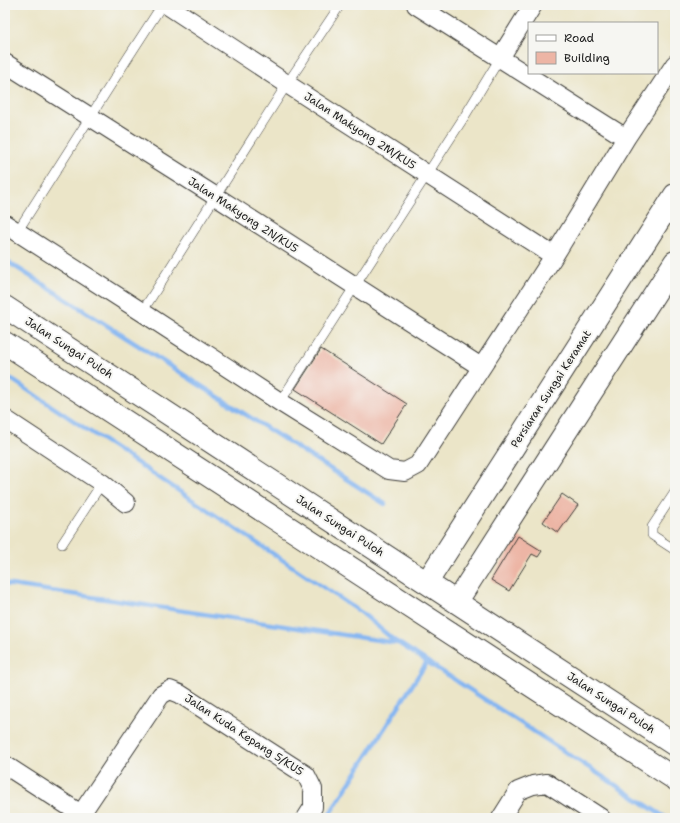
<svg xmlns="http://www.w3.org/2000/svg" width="680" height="823" viewBox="0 0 680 823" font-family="'Shantell Sans',sans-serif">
<rect width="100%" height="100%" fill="#f6f6f2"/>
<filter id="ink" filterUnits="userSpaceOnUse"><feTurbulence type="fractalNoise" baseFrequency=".025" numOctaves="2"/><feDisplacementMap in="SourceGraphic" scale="8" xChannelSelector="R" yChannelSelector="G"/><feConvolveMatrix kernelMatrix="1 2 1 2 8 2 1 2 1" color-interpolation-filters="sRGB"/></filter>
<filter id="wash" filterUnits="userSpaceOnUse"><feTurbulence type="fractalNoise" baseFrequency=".012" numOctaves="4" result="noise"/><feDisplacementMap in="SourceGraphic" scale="16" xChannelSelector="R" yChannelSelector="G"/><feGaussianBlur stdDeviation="0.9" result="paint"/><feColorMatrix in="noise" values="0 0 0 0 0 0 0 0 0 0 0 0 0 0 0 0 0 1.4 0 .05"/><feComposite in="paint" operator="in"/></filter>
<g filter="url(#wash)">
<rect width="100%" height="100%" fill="#ebe5c8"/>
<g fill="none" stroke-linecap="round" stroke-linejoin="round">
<!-- stream -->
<path stroke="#85b6f1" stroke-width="4.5" d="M 5,260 L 385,504
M 5,375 L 362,613 L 396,642
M 5,584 L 397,643 L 397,642 L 666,818
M 327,818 L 427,662"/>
</g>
<g id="blocks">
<!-- building -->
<path fill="#edb5a5" d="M 321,349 L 407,404 L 381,444 L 295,389 Z
M 562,494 L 578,505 L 558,533 L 543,522 Z
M 518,536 L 542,551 L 538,557 L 532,554 L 509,591 L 491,580 Z"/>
</g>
</g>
<g filter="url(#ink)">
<use href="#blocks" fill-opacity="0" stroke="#3b3a36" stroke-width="1"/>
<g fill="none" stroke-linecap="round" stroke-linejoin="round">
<defs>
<path id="service" d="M 17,232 L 129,56 L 162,5
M 142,312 L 287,84 L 340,5
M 280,402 L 466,114 L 500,58
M 675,492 L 652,527 L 652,535 L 675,550
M 62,544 L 102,483"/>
<path id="minor" d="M 167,5 L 287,84 L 554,256
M 416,5 L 626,138
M 500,58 L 533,5
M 5,63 L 215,196 L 481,367
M 5,224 L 142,312 L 280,402 L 389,470 L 405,472 L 418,465 L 554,256 L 626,138 L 675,64
M 5,419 L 102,483 L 126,503
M 5,765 L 87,818
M 81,814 L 161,695 L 170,690 L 180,694 L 306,775 L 313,789 L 313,807 L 306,818
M 501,818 L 518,791 L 533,785 L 547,783 L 601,818"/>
<path id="tertiary" d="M 5,307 L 675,745
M 5,343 L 675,779
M 427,582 L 675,195
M 457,601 L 675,262"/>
</defs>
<!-- service casing -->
<use href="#service" stroke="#3b3a36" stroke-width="10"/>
<!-- minor casing -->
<use href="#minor" stroke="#3b3a36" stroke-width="20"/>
<!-- tertiary casing -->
<use href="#tertiary" stroke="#3b3a36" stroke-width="24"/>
<!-- service -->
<use href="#service" stroke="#fff" stroke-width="9"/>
<!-- minor -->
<use href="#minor" stroke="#fff" stroke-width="18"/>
<!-- tertiary -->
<use href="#tertiary" stroke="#fff" stroke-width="22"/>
</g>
</g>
<g text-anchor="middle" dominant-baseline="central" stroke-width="4" stroke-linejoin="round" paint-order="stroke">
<!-- street labels -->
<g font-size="11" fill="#1c1c1c" stroke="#f6f6f2">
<text transform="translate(360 131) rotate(33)">Jalan Makyong 2M/KU5</text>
<text transform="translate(243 215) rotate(33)">Jalan Makyong 2N/KU5</text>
<text transform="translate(69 348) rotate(33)">Jalan Sungai Puloh</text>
<text transform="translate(551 389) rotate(-57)">Persiaran Sungai Keramat</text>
<text transform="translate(340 526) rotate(33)">Jalan Sungai Puloh</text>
<text transform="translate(611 703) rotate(33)">Jalan Sungai Puloh</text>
<text transform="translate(244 735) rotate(33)">Jalan Kuda Kepang 5/KU5</text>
</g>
</g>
<!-- margin -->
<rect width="680" height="823" fill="none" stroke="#f6f6f2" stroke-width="20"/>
<!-- legend -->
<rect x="528" y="22" width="130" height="52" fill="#f6f6f2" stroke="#9f9f9c"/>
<rect x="536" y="35" width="20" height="6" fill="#ffffff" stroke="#9f9f9c"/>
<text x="564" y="42" font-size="12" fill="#1c1c1c">Road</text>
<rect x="536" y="52" width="20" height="12" fill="#edb5a5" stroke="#9f9f9c"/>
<text x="564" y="62" font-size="12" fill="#1c1c1c">Building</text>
</svg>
